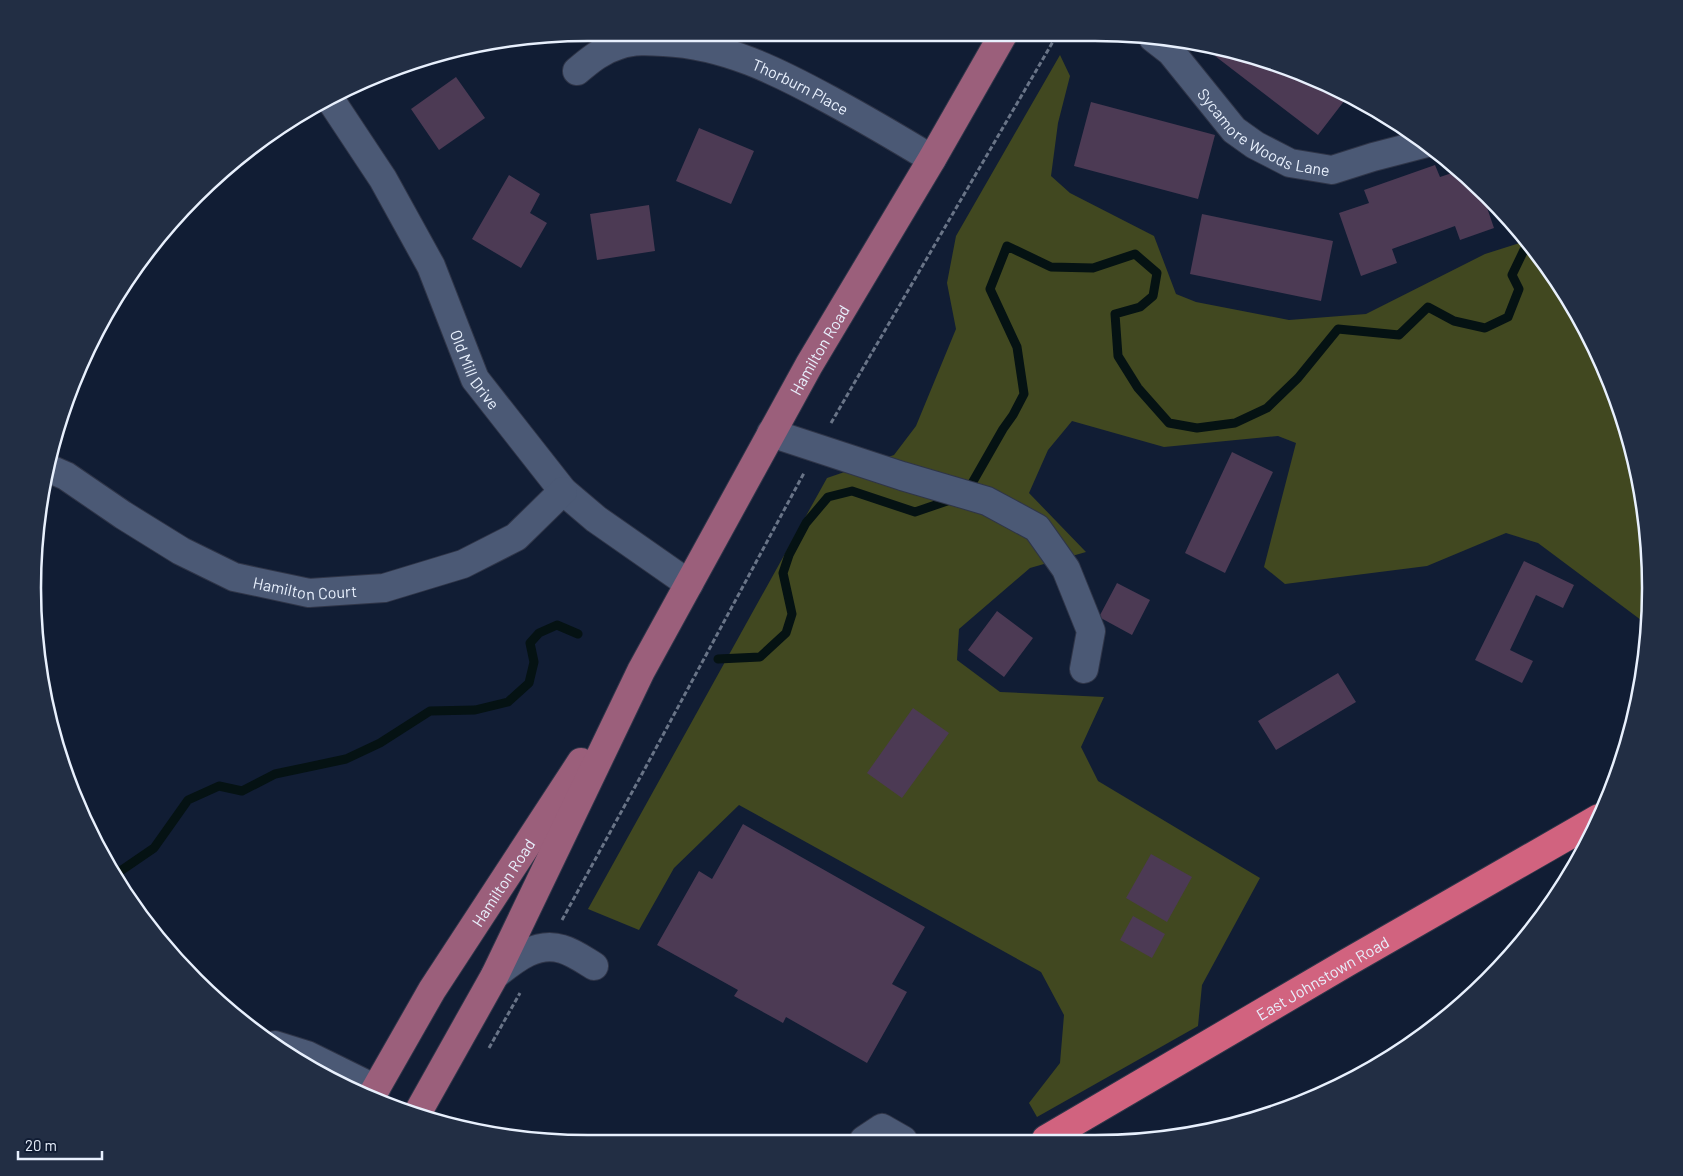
<svg xmlns="http://www.w3.org/2000/svg" width="1683" height="1176" viewBox="0 0 1683 1176" font-family="Barlow,sans-serif">
<rect width="100%" height="100%" fill="#111d34"/>
<!-- green -->
<path fill="#414820" d="M 1060,55 L 1070,76 L 1058,123 L 1051,176 L 1070,193 L 1154,236 L 1176,294 L 1196,302 L 1289,320 L 1366,314 L 1485,254 L 1526,241 L 1576,310 L 1621,409 L 1646,515 L 1649,624 L 1649,626 L 1538,543 L 1506,533 L 1427,566 L 1285,584 L 1264,567 L 1296,443 L 1278,436 L 1164,447 L 1072,421 L 1048,450 L 1029,493 L 1086,552 L 1030,568 L 959,629 L 957,660 L 1000,692 L 1104,697 L 1081,747 L 1098,781 L 1260,878 L 1202,985 L 1198,1026 L 1037,1117 L 1029,1103 L 1060,1063 L 1064,1015 L 1041,972 L 739,805 L 674,868 L 639,930 L 588,909 L 827,478 L 894,455 L 916,426 L 956,329 L 947,283 L 956,236 Z"/>
<g fill="none" stroke-linecap="round" stroke-linejoin="round">
<!-- stream -->
<path stroke="#051213" stroke-width="9" d="M 1618,403 L 1622,415
M 967,492 L 1003,429 L 1013,415 L 1024,394 L 1017,347 L 990,289 L 1007,246 L 1051,267 L 1093,268 L 1135,254 L 1157,273 L 1153,296 L 1140,307 L 1115,314 L 1118,356 L 1138,388 L 1169,423 L 1197,428 L 1235,423 L 1267,408 L 1298,378 L 1338,329 L 1399,335 L 1428,307 L 1454,321 L 1485,328 L 1508,317 L 1519,289 L 1512,275 L 1524,250 L 1533,250
M 718,659 L 760,657 L 786,633 L 792,614 L 783,573 L 789,555 L 806,523 L 828,497 L 852,491 L 915,512 L 953,499
M 116,874 L 154,848 L 188,800 L 219,786 L 242,791 L 275,774 L 346,759 L 380,743 L 430,711 L 475,710 L 508,702 L 529,683 L 534,662 L 530,643 L 539,633 L 557,625 L 578,634"/>
</g>
<!-- building -->
<path fill="#4c3a54" d="M 1221,48 L 1274,62 L 1348,96 L 1318,135 L 1215,56 Z
M 456,77 L 485,118 L 439,150 L 411,109 Z
M 1091,102 L 1215,135 L 1198,199 L 1074,166 Z
M 699,128 L 754,151 L 731,204 L 676,181 Z
M 1435,165 L 1440,177 L 1458,171 L 1482,193 L 1494,228 L 1460,240 L 1455,226 L 1392,249 L 1397,263 L 1361,276 L 1339,213 L 1369,203 L 1364,190 Z
M 509,175 L 540,194 L 530,213 L 547,223 L 521,268 L 472,239 Z
M 649,205 L 655,251 L 597,260 L 590,214 Z
M 1202,214 L 1333,241 L 1321,301 L 1190,274 Z
M 1232,452 L 1273,472 L 1225,573 L 1185,553 Z
M 1524,561 L 1574,585 L 1563,608 L 1536,595 L 1510,650 L 1533,661 L 1522,683 L 1475,660 Z
M 1117,583 L 1150,600 L 1132,635 L 1099,617 Z
M 997,611 L 1033,638 L 1004,677 L 968,650 Z
M 1338,673 L 1356,702 L 1276,750 L 1258,721 Z
M 913,708 L 949,733 L 902,798 L 867,773 Z
M 743,824 L 925,927 L 892,984 L 907,992 L 867,1063 L 786,1017 L 783,1023 L 734,996 L 738,990 L 657,945 L 699,871 L 712,879 Z
M 1151,854 L 1192,877 L 1167,922 L 1126,898 Z
M 1133,916 L 1165,934 L 1152,958 L 1120,940 Z"/>
<g fill="none" stroke-linecap="round" stroke-linejoin="round">
<defs>
<g id="minor">
<path id="s1" d="M 1153,38 L 1171,52 L 1234,130 L 1255,145 L 1290,163 L 1332,170 L 1373,157 L 1427,143"/>
<path id="s2" d="M 577,71 C 590,60 602,50 619,45 C 633,40 649,41 664,42 C 725,45 777,71 830,100 C 865,119 899,139 932,159"/>
<path id="s3" d="M 330,99 L 383,179 L 431,266 L 475,379 L 563,491 L 596,519 L 689,584"/>
<path d="M 771,433 L 902,476 L 987,501 L 1037,528 L 1066,569 L 1091,631 L 1084,669"/>
<path id="s4" d="M 50,469 L 66,476 L 123,515 L 181,551 L 234,577 L 309,593 L 384,588 L 463,564 L 516,537 L 563,491"/>
<path d="M 495,975 C 514,960 536,941 562,949 C 573,952 584,960 594,966"/>
<path d="M 275,1045 L 307,1055 L 376,1089"/>
<path d="M 864,1140 L 882,1128 L 903,1140"/>
</g>
<g id="major">
<path id="s5" d="M 371,1097 L 432,990 L 581,762"/>
<path id="s6" d="M 417,1114 L 495,975 L 641,671 L 809,365 L 932,159 L 1004,33"/>
</g>
<g id="highway">
<path id="s7" d="M 1046,1139 L 1348,962 L 1599,818"/>
</g>
</defs>
<!-- minor casing -->
<use href="#minor" stroke="#2f3548" stroke-width="30"/>
<!-- major casing -->
<use href="#major" stroke="#2f3548" stroke-width="30"/>
<!-- highway casing -->
<use href="#highway" stroke="#2f3548" stroke-width="30"/>
<!-- path -->
<path stroke="#697487" stroke-width="3" stroke-dasharray="5 2.5" stroke-linecap="butt" d="M 831,423 L 1058,33
M 562,920 L 642,774 L 804,473
M 489,1048 L 520,993"/>
<!-- minor -->
<use href="#minor" stroke="#4b5975" stroke-width="28"/>
<!-- major -->
<use href="#major" stroke="#9b5f7b" stroke-width="28"/>
<!-- highway -->
<use href="#highway" stroke="#d1637f" stroke-width="28"/>
</g>
<g text-anchor="middle" dominant-baseline="central" stroke-width="4" stroke-linejoin="round" paint-order="stroke">
<!-- street labels -->
<g font-size="16" fill="#e8f0fd" stroke="#111d34">
<text stroke="none"><textPath href="#s2" startOffset="240">Thorburn Place</textPath></text>
<text stroke="none"><textPath href="#s1" startOffset="150">Sycamore Woods Lane</textPath></text>
<text stroke="none"><textPath href="#s6" startOffset="864">Hamilton Road</textPath></text>
<text stroke="none"><textPath href="#s3" startOffset="308">Old Mill Drive</textPath></text>
<text stroke="none"><textPath href="#s4" startOffset="286">Hamilton Court</textPath></text>
<text stroke="none"><textPath href="#s5" startOffset="252">Hamilton Road</textPath></text>
<text stroke="none"><textPath href="#s7" startOffset="320">East Johnstown Road</textPath></text>
</g>
</g>
<!-- crop -->
<path d="M0 0H1683V1176H0ZM588 41H1095A547 547 0 0 1 1642 588V588A547 547 0 0 1 1095 1135H588A547 547 0 0 1 41 588V588A547 547 0 0 1 588 41Z" fill="#222e44" fill-rule="evenodd"/>
<path fill="none" stroke="#e8f0fd" stroke-width="2.5" d="M588 41H1095A547 547 0 0 1 1642 588V588A547 547 0 0 1 1095 1135H588A547 547 0 0 1 41 588V588A547 547 0 0 1 588 41Z"/>
<!-- scale -->
<path d="M18 1151v8h84v-8" fill="none" stroke="#e8f0fd" stroke-width="2.5"/>
<text x="25" y="1151" font-size="15" fill="#e8f0fd" stroke="#111d34" stroke-width="4" paint-order="stroke">20 m</text>
</svg>
